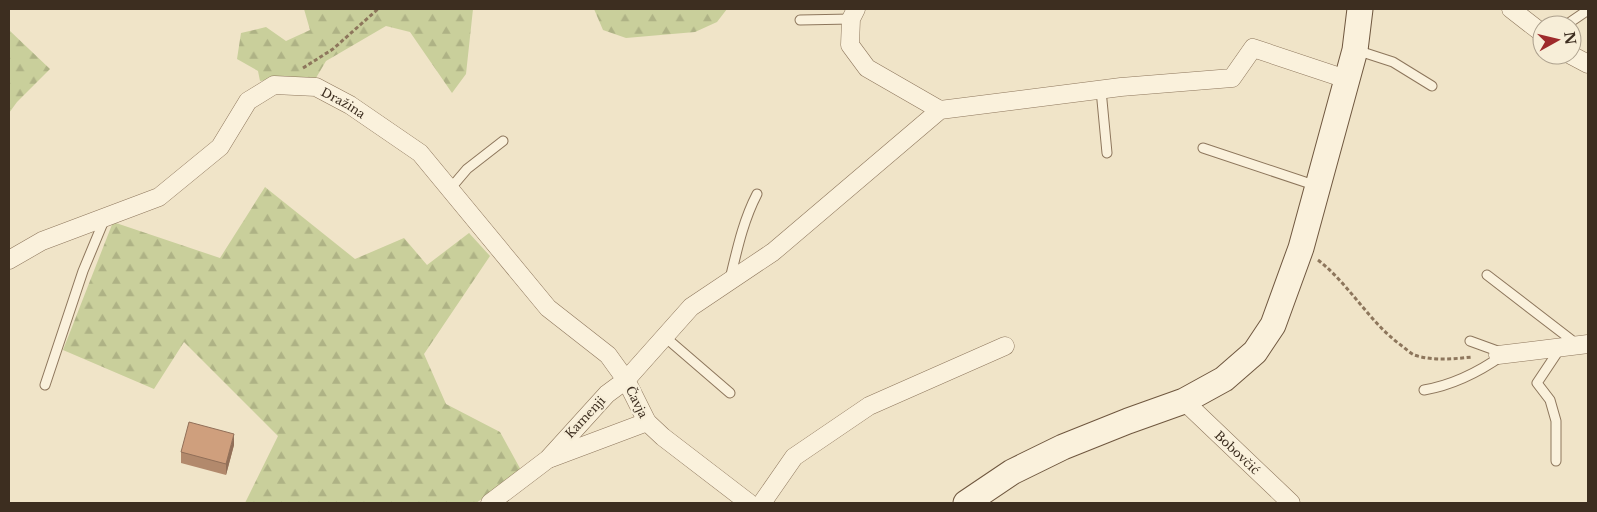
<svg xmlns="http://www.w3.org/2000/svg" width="1597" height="512" viewBox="0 0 1597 512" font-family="'Libre Baskerville',serif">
<defs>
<pattern id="forest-firs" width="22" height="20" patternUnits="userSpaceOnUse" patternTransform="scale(1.25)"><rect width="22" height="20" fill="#c9cf9b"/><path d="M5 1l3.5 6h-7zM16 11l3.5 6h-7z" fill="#aeb285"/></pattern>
</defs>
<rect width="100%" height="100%" fill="#f0e4c8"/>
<!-- forest -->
<path fill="url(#forest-firs)" d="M 304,9 L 473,9 L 466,74 L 452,93 L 410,32 L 386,26 L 326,61 L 313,83 L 292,77 L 260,81 L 258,71 L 237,59 L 241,33 L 266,27 L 286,41 L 310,30 Z
M 594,9 L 727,9 L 717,22 L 695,32 L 626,38 L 603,30 Z
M 9,30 L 50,69 L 17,102 L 9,113 Z
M 265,187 L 355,259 L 404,238 L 427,265 L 469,233 L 490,256 L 424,354 L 446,404 L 500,432 L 522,472 L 476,503 L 245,503 L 278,436 L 184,342 L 154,389 L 63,350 L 113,222 L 220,258 Z"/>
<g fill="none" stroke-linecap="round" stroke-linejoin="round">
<defs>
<path id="lane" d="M 800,20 L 851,19
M 1566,25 L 1588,10
M 1356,50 L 1393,62 L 1432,86
M 1101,90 L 1107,153
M 1203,148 L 1317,186
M 450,189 L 467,169 L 503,141
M 1487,275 L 1578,345
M 730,279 C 737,250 743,221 757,194
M 665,337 L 730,393
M 1470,341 L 1503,353
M 45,385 L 83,271 L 105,218
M 1424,390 C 1453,385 1479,372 1503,355
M 1556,461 L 1556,421 L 1550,400 L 1537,383 L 1561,347"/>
<g id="street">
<path d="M 856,9 L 851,19 L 850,45 L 867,68 L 940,110"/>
<path d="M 1511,9 L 1542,33"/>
<path d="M 1571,55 L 1588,64"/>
<path id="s1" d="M 9,260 L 42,241 L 159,197 L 220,147 L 248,101 L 274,85 L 316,87 L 350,105 L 420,153 L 548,308 L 608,355 L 626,380 L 607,394 L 548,459 L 490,503"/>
<path d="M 1498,355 L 1588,344"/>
<path id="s2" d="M 1184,401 L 1291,503"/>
<path d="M 551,458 L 647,422"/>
<path d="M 749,503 L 663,437 L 647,422 L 626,380 L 691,307 L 773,252 L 940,110 L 1121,87 L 1232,78 L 1253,48 L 1346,79"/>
<path d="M 762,503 L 794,457 L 869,406 L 1005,346"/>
</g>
<path id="secondary" d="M 966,503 L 1012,472 L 1063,447 L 1128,421 L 1184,401 L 1224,379 L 1255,352 L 1273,325 L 1301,248 L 1355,50 L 1360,9"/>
</defs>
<!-- lane casing -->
<use href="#lane" stroke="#8d765c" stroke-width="11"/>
<!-- street casing -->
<use href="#street" stroke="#8d765c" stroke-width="19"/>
<!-- secondary casing -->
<use href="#secondary" stroke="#6f573f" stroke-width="27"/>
<!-- path -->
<path stroke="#8d765c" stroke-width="3" stroke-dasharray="4 2.5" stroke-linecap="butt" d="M 303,68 L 333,49 L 378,9
M 1318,260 C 1350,285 1369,322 1402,346 C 1406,349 1410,353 1414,355 C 1433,361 1453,359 1472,357"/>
<!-- lane -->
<use href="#lane" stroke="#faf1dc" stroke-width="9"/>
<!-- street -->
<use href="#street" stroke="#faf1dc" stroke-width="18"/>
<!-- secondary -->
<use href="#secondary" stroke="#faf1dc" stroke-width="25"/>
</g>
<!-- wall -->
<path fill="#b2896c" d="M 234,445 L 226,475 L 181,463 L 181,452 Z"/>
<!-- shaded-wall -->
<path fill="#916f58" d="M 234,434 L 234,445 L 226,475 L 226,464 Z"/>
<!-- building -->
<path fill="#cf9f7d" stroke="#916f58" d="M 189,422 L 234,434 L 226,464 L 181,452 Z"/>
<g text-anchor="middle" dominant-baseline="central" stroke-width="4.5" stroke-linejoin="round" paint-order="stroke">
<!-- street labels -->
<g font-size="12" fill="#3d2e20" stroke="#f7eed8">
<text stroke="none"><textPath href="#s1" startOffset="400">Dražina</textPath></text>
<text transform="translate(637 402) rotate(64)">Čavja</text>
<text transform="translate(585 417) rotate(-47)">Kamenji</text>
<text stroke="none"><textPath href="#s2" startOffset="74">Bobovčić</textPath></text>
</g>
</g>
<!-- border -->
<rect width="1597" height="512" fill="none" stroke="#3d2e20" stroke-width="20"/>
<!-- north arrow -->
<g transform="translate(1557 40) rotate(82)"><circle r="24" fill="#f7eed8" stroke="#ada18e"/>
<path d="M0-4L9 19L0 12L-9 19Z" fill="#9e2a2b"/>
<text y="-8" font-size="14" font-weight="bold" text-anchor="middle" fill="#3d2e20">N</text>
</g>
</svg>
